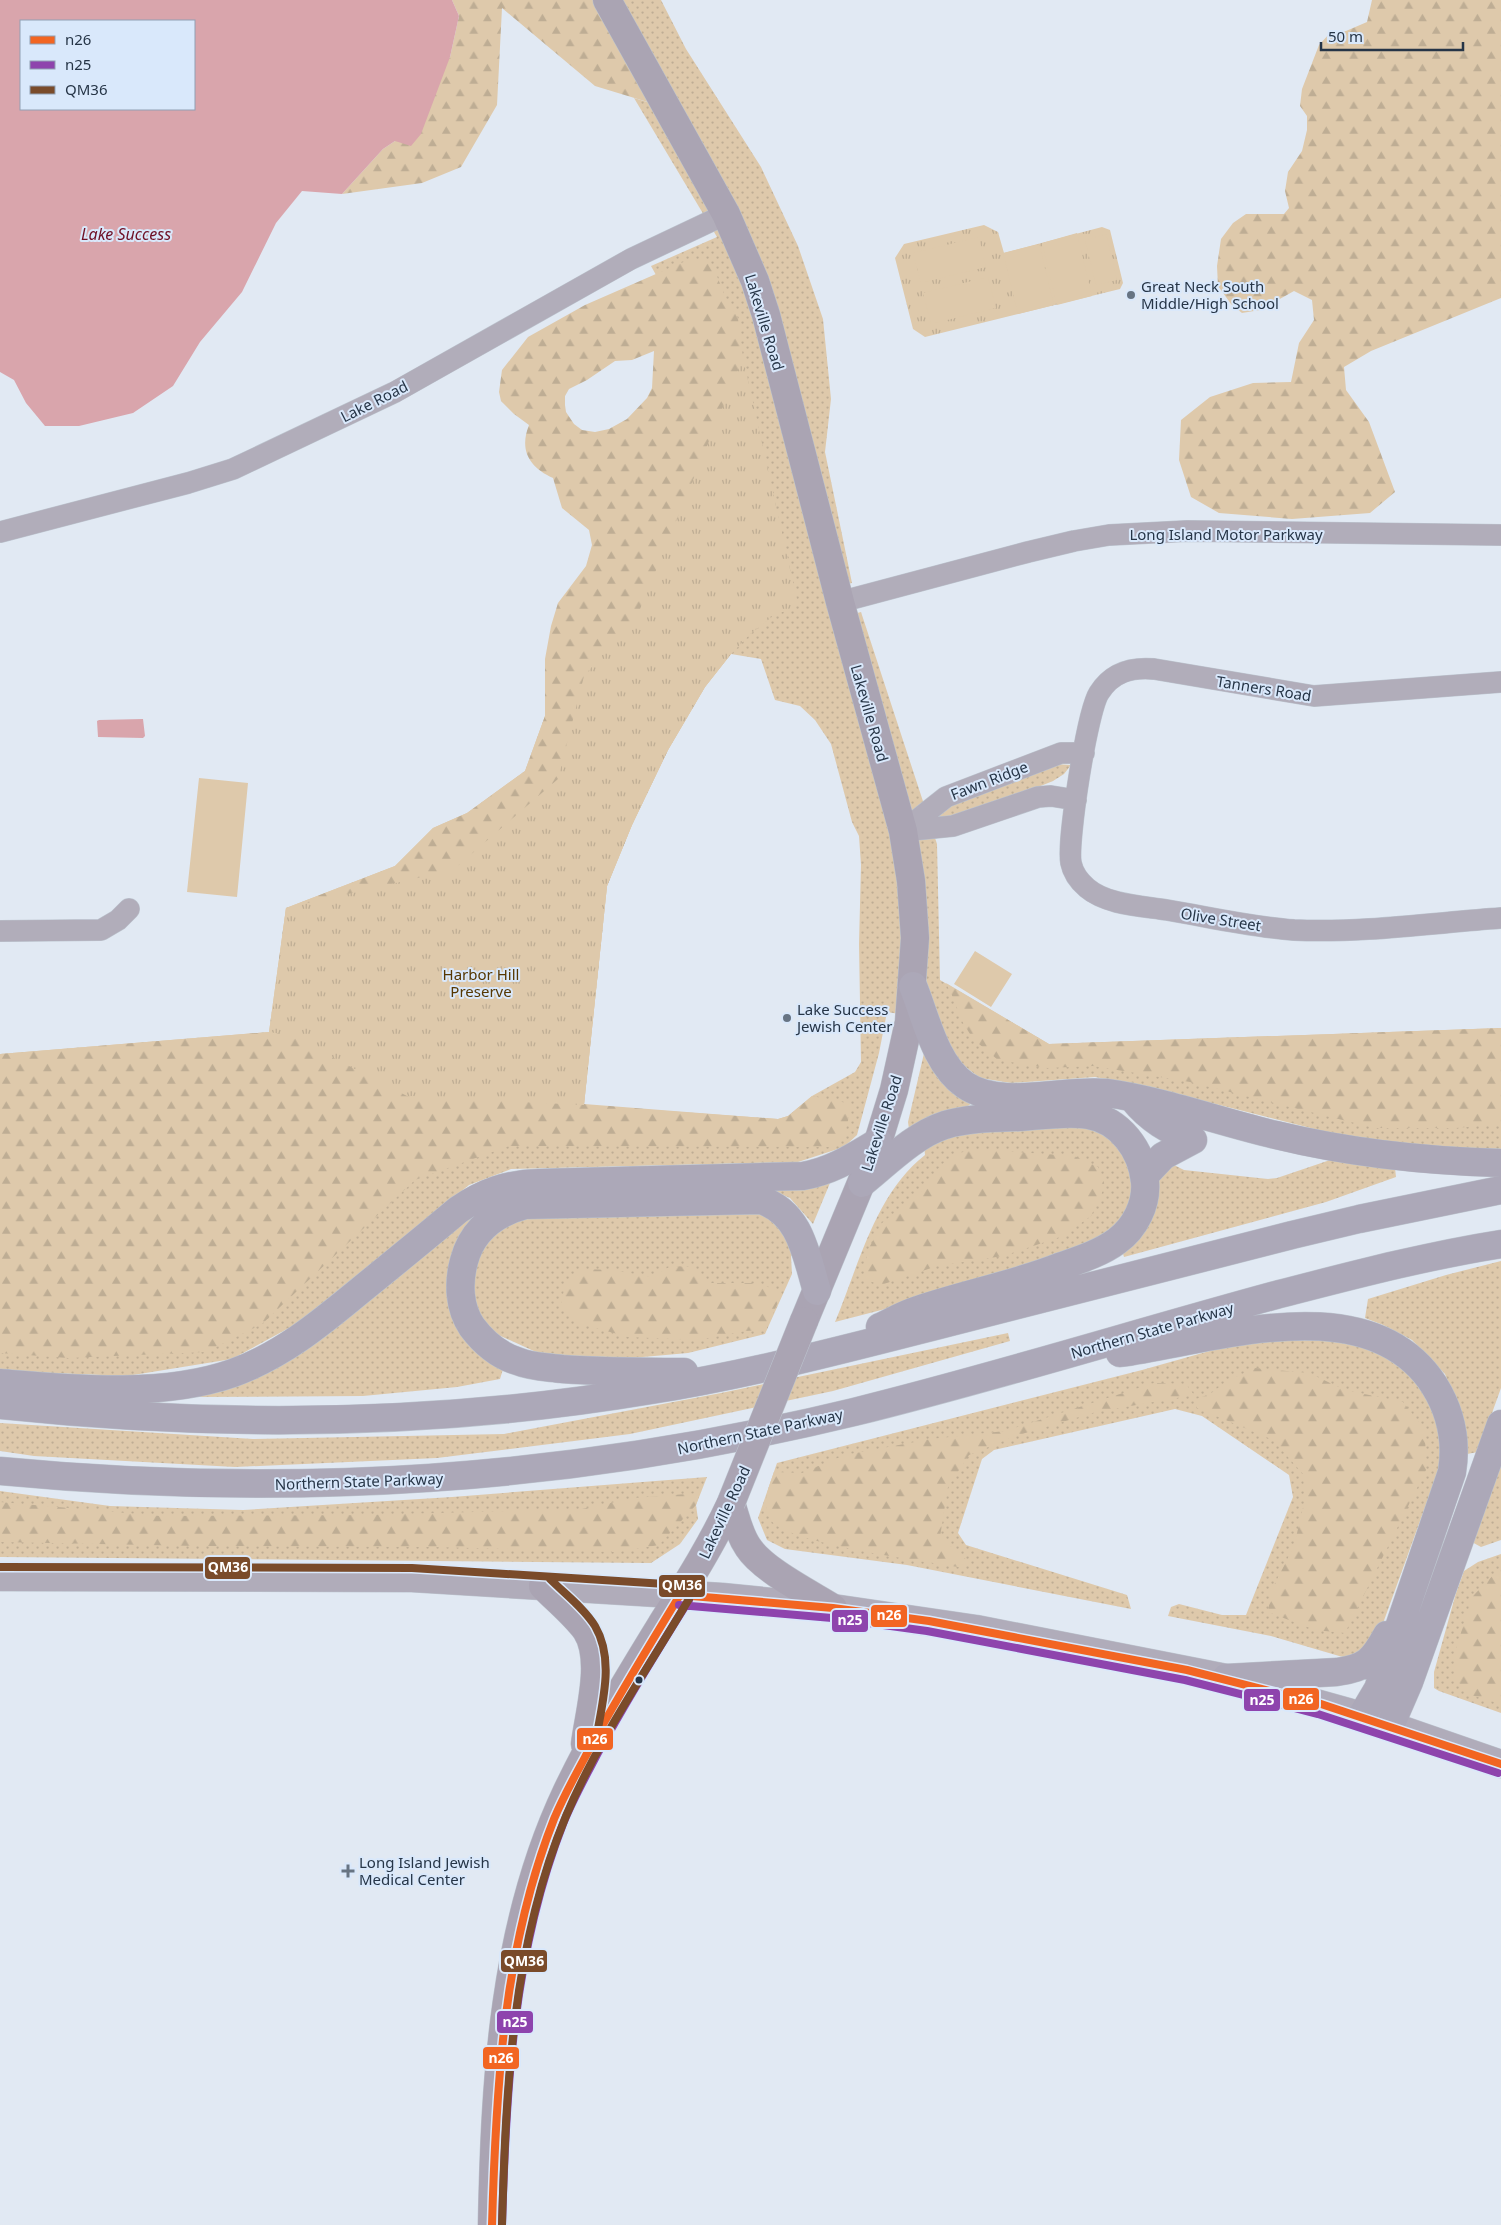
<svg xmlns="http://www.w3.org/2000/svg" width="1501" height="2225" viewBox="0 0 1501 2225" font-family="'Noto Sans',sans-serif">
<defs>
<pattern id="grass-dots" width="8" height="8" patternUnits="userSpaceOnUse" patternTransform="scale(1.25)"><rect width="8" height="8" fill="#dec9ab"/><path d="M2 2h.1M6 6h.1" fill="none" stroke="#bead94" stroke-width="1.8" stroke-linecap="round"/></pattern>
<pattern id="forest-firs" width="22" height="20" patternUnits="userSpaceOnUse" patternTransform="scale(1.25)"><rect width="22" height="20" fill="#dec9ab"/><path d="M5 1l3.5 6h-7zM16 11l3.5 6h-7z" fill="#bead94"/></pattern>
<pattern id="park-tufts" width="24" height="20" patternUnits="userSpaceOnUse" patternTransform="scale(1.25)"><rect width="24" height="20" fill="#dec9ab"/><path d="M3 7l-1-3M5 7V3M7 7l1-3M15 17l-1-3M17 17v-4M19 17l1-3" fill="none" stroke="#bead94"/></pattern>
</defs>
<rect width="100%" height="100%" fill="#e1e9f3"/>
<!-- grass -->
<path fill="url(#grass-dots)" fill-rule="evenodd" d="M 609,0 L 661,0 L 686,49 L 761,167 L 798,246 L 823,319 L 831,399 L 825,452 L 852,583 L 839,586 L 846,616 L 861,612 L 937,844 L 940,980 L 1049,1044 L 1501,1028 L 1501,1151 L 1426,1146 L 1338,1135 L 1144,1086 L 1095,1077 L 1011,1083 L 980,1078 L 955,1059 L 938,1020 L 887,1012 L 879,1053 L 857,1135 L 844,1147 L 798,1162 L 511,1169 L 469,1185 L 300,1322 L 232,1359 L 127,1376 L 0,1371 L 0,1054 L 269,1032 L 286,908 L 395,866 L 433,828 L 467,813 L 525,771 L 545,716 L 652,546 L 656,275 L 651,266 L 717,237 L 634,98 L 667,108 ZM 731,654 L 761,659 L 775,700 L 800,706 L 815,720 L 831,744 L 852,822 L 859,836 L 861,865 L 859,944 L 861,1062 L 855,1072 L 812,1096 L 788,1116 L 778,1119 L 584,1105 L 607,886 L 632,825 L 668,750 L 705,687 Z
M 1055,764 L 1071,765 L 1064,774 L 1053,781 L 971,814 L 934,818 L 940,809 Z
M 925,1049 L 977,1098 L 966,1108 L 909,1129 L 908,1122 Z
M 1099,1125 L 1130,1163 L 1133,1189 L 1128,1215 L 1105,1237 L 1001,1279 L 835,1322 C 859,1265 875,1194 925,1155 L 924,1144 L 964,1129 Z
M 1336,1158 L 1395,1168 L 1396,1177 L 1326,1202 L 1124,1257 L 1121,1247 L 1156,1170 L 1172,1164 L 1184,1170 L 1268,1179 L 1277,1178 Z
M 830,1183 L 813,1224 L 790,1198 L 769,1189 Z
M 468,1210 L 475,1217 L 459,1241 L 447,1273 L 449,1302 L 504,1366 L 500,1379 L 457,1387 L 363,1396 L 193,1397 L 193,1392 Z
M 772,1211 L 797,1253 L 791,1256 L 792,1274 L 765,1334 L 688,1353 L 609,1360 L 536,1352 L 485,1329 L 471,1300 L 471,1266 L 489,1237 L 527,1214 Z
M 1501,1261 L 1501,1388 L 1478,1452 L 1467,1454 L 1460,1414 L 1445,1374 L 1412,1340 L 1383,1325 L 1365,1318 L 1368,1299 L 1446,1275 Z
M 1008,1333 L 1010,1341 L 833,1391 L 630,1434 L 437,1458 L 235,1467 L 34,1456 L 0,1451 L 0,1423 L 253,1439 L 504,1434 L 721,1393 Z
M 1330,1340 L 1374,1345 L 1417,1375 L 1441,1419 L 1440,1466 L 1378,1637 L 1363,1656 L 1346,1658 L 1271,1636 L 1168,1616 L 1171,1607 L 1179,1604 L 1222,1615 L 1246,1615 L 1293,1497 L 1289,1475 L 1202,1416 L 1175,1409 L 994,1450 L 982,1459 L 958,1533 L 966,1545 L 1127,1595 L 1131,1609 L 907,1565 L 785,1549 L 767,1540 L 758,1518 L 777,1463 L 1142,1370 L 1245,1341 Z
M 1501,1449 L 1501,1540 L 1481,1547 L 1470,1541 Z
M 707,1477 L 696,1505 L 698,1519 L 680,1544 L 651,1563 L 0,1557 L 0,1491 L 110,1506 L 243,1510 L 452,1497 Z
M 1501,1554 L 1501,1713 L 1439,1691 L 1434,1688 L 1434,1672 L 1456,1593 L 1464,1571 L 1478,1562 Z"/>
<!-- forest -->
<path fill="url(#forest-firs)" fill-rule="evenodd" d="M 452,0 L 606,0 L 664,107 L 595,86 L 502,8 L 497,105 L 461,167 L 422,183 L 342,194 L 383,149 L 395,141 L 450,57 L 459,16 Z
M 1372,0 L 1501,0 L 1501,298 L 1371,351 L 1344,367 L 1346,390 L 1369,422 L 1395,492 L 1370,513 L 1292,519 L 1219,513 L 1191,497 L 1179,460 L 1181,420 L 1210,397 L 1253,383 L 1291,382 L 1299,343 L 1314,320 L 1312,300 L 1294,291 L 1260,310 L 1242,313 L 1231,304 L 1218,286 L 1217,266 L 1221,239 L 1233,223 L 1246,214 L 1284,214 L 1289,208 L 1285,191 L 1288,172 L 1302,151 L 1307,130 L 1307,116 L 1300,106 L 1302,89 L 1319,45 L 1330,33 L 1346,31 L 1367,22 Z
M 688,260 L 706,261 L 713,266 L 726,299 L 738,318 L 743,358 L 798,605 L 773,616 L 749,635 L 731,654 L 705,687 L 668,750 L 632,825 L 607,886 L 584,1104 L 778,1119 L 788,1116 L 812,1096 L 852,1104 L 845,1133 L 831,1147 L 509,1146 L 415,1180 L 262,1324 L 206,1352 L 68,1358 L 0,1353 L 0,1054 L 269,1032 L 286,908 L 395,866 L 433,828 L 467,813 L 525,771 L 545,716 L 545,659 L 551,626 L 558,603 L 586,566 L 592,545 L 589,530 L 562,508 L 553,478 C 529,467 519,450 529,425 L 514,414 L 501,401 L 499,392 L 502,370 L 528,337 L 585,305 ZM 654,351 L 652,388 L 647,398 L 627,419 L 609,429 L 595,432 L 582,430 L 574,424 L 566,412 L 565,405 L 565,396 L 569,389 L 587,380 L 615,361 L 632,360 Z
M 946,983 L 1049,1044 L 1501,1028 L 1501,1124 L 1456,1128 L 1375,1128 L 1190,1082 L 1093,1066 L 1047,1068 L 998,1060 L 973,1039 L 959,1016 L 956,1004 Z
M 975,1149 L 1074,1156 L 1098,1167 L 1105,1186 L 1091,1216 L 1063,1236 L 1003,1256 L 937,1266 L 881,1285 L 866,1280 L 864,1272 L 868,1250 L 882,1223 L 923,1190 L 941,1165 L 955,1154 Z
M 671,1266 L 694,1267 L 711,1283 L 759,1283 L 782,1293 L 766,1330 L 745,1331 L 698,1340 L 628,1337 L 581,1324 L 561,1304 L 566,1281 L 583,1269 L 612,1270 L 652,1277 Z
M 1255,1368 L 1309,1373 L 1345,1390 L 1403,1402 L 1425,1430 L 1426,1470 L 1345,1633 L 1315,1630 L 1268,1612 L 1271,1591 L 1294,1546 L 1305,1499 L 1303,1474 L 1273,1440 L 1197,1408 L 1196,1399 L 1210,1394 L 1227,1381 Z
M 1154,1383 L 1186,1384 L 1194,1395 L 1096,1412 L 1015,1436 L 969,1455 L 948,1487 L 940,1537 L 969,1562 L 964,1568 C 932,1562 783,1544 770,1519 C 761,1503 769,1487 774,1472 L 802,1473 L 845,1455 L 931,1439 L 1005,1431 Z
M 700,1493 L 696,1505 L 659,1545 L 617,1552 L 434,1547 L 197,1546 L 0,1542 L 0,1502 L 160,1516 L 367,1515 L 582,1509 L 634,1498 Z
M 1501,1567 L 1501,1704 L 1471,1695 L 1455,1679 L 1455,1652 L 1472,1597 Z"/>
<!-- park -->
<path fill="url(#park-tufts)" d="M 984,225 L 998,232 L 1004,253 L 1102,227 L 1110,230 L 1123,283 L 1120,289 L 925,337 L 913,329 L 895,258 L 904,244 Z
M 743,358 L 798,605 L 773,616 L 749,635 L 731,654 L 705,687 L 668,750 L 632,825 L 607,886 L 584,1105 L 407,1096 L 291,1036 L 270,1032 L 286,908 L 453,870 L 558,779 L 584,676 L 638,614 Z"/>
<!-- pitch -->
<path fill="#dec9ab" d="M 1077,233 L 1092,296 L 1057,305 L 1042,243 Z
M 1106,234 L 1117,280 L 1096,285 L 1085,240 Z
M 979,237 L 986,267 L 921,283 L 913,253 Z
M 1039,244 L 1054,305 L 1018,314 L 1003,253 Z
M 988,277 L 996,308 L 931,324 L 923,293 Z
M 199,778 L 248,783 L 237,897 L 187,892 Z
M 975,951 L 1012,974 L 991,1007 L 954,984 Z"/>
<!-- water -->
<path fill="#d9a5ac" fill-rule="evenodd" d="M 0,0 L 452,0 L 459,16 L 450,57 L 421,134 L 411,146 L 395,141 L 383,149 L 342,194 L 302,191 L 276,223 L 242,292 L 200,342 L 173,386 L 133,413 L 79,426 L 45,426 L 26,403 L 14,380 L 0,372 ZM 194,21 L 194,109 L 21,109 L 21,21 Z
M 143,719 L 145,736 L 143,738 L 98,737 L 97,721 L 99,720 Z"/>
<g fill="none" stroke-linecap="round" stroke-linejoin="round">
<defs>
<path id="minor" d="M 0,532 L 188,483 L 233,469 L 395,392 L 631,259 L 726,214
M 840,602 L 1028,552 L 1074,541 L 1109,535 L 1187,531 L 1501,535
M 1501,682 L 1314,696 L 1154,669 C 1131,667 1112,672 1099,693 C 1087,712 1067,842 1071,863 C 1073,873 1080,882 1087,888 C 1107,905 1142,906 1167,910 C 1209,917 1251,927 1294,930 C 1363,933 1432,923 1501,918
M 903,831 L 946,797 L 1061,753 L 1084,753
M 903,831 L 953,826 L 1038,797 L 1051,796 L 1076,800
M 0,931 L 101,930 L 118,920 L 129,909"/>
<path id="secondary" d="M 0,1577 L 412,1578 L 722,1597 L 833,1608 L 976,1629 L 1226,1678 L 1362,1716 L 1501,1764"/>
<path id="primary" d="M 607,0 L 726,214 L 755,281 L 766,315 L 840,602 L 903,831 L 911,881 L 915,938 L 909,1022 L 894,1090 L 878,1142 L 804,1321
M 731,1503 C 736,1518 739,1534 748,1547 C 763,1570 809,1593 833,1608
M 543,1586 C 557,1600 574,1614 586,1630 C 605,1659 589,1712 585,1744
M 492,2225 C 495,2078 503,1926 567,1791 C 594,1734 628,1679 661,1625 C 686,1585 711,1546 731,1503"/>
<path id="motorway" d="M 913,986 C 926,1018 935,1064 965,1085 C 1001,1110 1065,1088 1107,1093 C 1164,1101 1220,1122 1276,1135 C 1350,1153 1425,1161 1501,1163
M 1133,1099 C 1150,1120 1168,1130 1193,1140
M 1144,1176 L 1163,1156 L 1193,1140
M 862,1183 C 887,1163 914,1135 945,1125 C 969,1118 995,1118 1020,1117 C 1042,1116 1066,1111 1088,1115 C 1120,1120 1142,1150 1145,1182 C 1147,1204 1135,1228 1117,1241 C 1101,1253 1079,1260 1059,1267 C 1013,1285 965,1294 918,1310 C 905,1314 893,1321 880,1327
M 1120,1353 C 1215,1340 1369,1285 1434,1385 C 1451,1412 1457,1441 1452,1472 L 1378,1689 L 1362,1716
M 684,1372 C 643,1372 602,1372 562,1369 C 547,1367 531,1367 517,1361 C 498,1355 484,1343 472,1327 C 459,1308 458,1283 464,1261 C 472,1230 495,1213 525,1205 L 761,1200 C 801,1213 806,1255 817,1291
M 0,1383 C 73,1389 162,1398 233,1373 C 283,1355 322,1322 362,1289 C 394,1263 426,1237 458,1210 C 484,1192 507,1184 539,1183 L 803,1176 C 832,1171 853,1157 878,1142
M 0,1405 C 216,1428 436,1426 651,1390 C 751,1374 849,1348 947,1323 C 1062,1293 1177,1264 1292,1235 L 1359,1219 L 1501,1190
M 0,1471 C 292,1499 569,1481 854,1412 C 996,1377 1136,1333 1276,1295 C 1350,1276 1425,1256 1501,1244
M 1226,1678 L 1337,1672 C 1366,1668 1373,1661 1387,1635
M 1390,1726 L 1409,1682 L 1501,1424"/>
</defs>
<!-- minor casing -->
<use href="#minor" stroke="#bdc5cf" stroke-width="22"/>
<!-- secondary casing -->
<use href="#secondary" stroke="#bdc5cf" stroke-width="29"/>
<!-- primary casing -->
<use href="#primary" stroke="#bdc5cf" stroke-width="29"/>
<!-- motorway casing -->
<use href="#motorway" stroke="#bdc5cf" stroke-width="29"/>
<!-- minor -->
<use href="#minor" stroke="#b1adba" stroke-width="21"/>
<!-- secondary -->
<use href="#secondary" stroke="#b0acba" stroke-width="28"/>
<!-- primary -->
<use href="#primary" stroke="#aaa4b3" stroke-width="28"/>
<!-- motorway -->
<use href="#motorway" stroke="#aca8b8" stroke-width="28"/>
<defs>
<path id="primary-bridge" d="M 731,1503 L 804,1321"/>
</defs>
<!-- primary-bridge casing -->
<use href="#primary-bridge" stroke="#bdc5cf" stroke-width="29" stroke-linecap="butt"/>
<!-- primary-bridge -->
<use href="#primary-bridge" stroke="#aaa4b3" stroke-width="28"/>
<defs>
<path id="bus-1" d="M 680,1595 L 833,1608 L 929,1621 L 1187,1670 L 1321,1704 L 1501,1764
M 492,2225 C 496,2088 503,1948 554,1819 C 564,1795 577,1772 590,1748 C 618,1696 649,1646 680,1595"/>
<path id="bus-2" d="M 679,1605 L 832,1618 L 927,1631 L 1185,1680 L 1318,1714 L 1498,1773
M 502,2225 C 506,2089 513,1952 563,1824 C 573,1799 586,1776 598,1753 C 626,1701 657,1651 689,1600"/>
<path id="bus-3" d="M 0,1567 L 412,1568 L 681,1585 L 688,1589 L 689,1599 C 647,1670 598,1740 566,1816 C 512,1945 506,2088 502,2225
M 550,1579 C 565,1594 584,1608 595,1626 C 615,1660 602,1703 596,1740"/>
</defs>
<!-- bus-1 casing -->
<use href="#bus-1" stroke="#d9e8fb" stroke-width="11"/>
<!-- bus-2 casing -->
<use href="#bus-2" stroke="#d9e8fb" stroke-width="11"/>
<!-- bus-3 casing -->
<use href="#bus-3" stroke="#d9e8fb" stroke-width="11"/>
<!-- bus-1 -->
<use href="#bus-1" stroke="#f26522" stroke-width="8"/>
<!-- bus-2 -->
<use href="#bus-2" stroke="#8e44ad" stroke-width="8"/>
<!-- bus-3 -->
<use href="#bus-3" stroke="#7a4b2a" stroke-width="8"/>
</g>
<!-- markers -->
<g fill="#677483" stroke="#d9e8fb" stroke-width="2">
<circle cx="1131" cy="295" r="5"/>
<circle cx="787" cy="1018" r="5"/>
<path d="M345.5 1863.5h5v5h5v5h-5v5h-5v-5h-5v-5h5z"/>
</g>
<circle fill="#263547" stroke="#d9e8fb" stroke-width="2" cx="639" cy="1680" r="4.5"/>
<g text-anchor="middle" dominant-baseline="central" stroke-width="4" stroke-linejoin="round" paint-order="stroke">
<!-- poi labels -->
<g font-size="15" fill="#263547" stroke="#d9e8fb" text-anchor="start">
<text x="1141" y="286">Great Neck South<tspan x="1141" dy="17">Middle/High School</tspan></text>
<text x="797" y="1009">Lake Success<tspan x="797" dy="17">Jewish Center</tspan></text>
<text x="359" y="1862">Long Island Jewish<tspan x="359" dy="17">Medical Center</tspan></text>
</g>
<!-- street labels -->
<g font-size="15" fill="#263547" stroke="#d9e8fb">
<text transform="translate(765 322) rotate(73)">Lakeville Road</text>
<text transform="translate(374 401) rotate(-27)">Lake Road</text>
<text x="1226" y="534">Long Island Motor Parkway</text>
<text transform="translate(1264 688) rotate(9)">Tanners Road</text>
<text transform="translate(870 713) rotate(74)">Lakeville Road</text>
<text transform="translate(989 780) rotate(-21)">Fawn Ridge</text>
<text transform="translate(1221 919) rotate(9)">Olive Street</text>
<text transform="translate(881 1123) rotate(-72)">Lakeville Road</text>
<text transform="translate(1152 1330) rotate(-16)">Northern State Parkway</text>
<text transform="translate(760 1431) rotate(-12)">Northern State Parkway</text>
<text transform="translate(359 1481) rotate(-2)">Northern State Parkway</text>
<text transform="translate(724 1512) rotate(-65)">Lakeville Road</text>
</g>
<!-- park labels -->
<g font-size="15" fill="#563701" stroke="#d9e8fb">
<text x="481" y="974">Harbor Hill<tspan x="481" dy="17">Preserve</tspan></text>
</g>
<!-- water labels -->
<g font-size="16" font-style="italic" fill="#6e0f25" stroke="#d9e8fb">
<text x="126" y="234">Lake Success</text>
</g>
</g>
<g stroke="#d9e8fb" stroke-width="2">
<rect x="204" y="1556" width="47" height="24" rx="5" fill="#7a4b2a"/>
<rect x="658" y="1574" width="48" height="24" rx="5" fill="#7a4b2a"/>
<rect x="870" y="1604" width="38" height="24" rx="5" fill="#f26522"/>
<rect x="831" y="1609" width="38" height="24" rx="5" fill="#8e44ad"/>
<rect x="1282" y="1687" width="38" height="24" rx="5" fill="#f26522"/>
<rect x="1243" y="1688" width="38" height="24" rx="5" fill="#8e44ad"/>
<rect x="576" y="1727" width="38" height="24" rx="5" fill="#f26522"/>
<rect x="500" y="1949" width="48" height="24" rx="5" fill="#7a4b2a"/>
<rect x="496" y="2010" width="38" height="24" rx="5" fill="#8e44ad"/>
<rect x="482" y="2046" width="38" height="24" rx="5" fill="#f26522"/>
</g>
<g font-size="14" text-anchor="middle" font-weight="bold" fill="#fff">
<text x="228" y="1572">QM36</text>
<text x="682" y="1590">QM36</text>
<text x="889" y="1620">n26</text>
<text x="850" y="1625">n25</text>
<text x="1301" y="1704">n26</text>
<text x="1262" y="1705">n25</text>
<text x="595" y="1744">n26</text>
<text x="524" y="1966">QM36</text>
<text x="515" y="2027">n25</text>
<text x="501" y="2063">n26</text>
</g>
<!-- legend -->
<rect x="20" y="20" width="175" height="90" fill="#d9e8fb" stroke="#91a0b3"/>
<rect x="30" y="36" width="25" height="8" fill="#f26522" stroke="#91a0b3"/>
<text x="65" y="45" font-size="15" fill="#263547">n26</text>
<rect x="30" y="61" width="25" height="8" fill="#8e44ad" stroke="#91a0b3"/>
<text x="65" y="70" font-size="15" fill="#263547">n25</text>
<rect x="30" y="86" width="25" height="8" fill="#7a4b2a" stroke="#91a0b3"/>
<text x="65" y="95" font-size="15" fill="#263547">QM36</text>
<!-- scale -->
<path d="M1321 42v8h142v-8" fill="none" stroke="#263547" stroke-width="2.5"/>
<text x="1328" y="42" font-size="15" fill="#263547" stroke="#d9e8fb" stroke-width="4" paint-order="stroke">50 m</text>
</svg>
